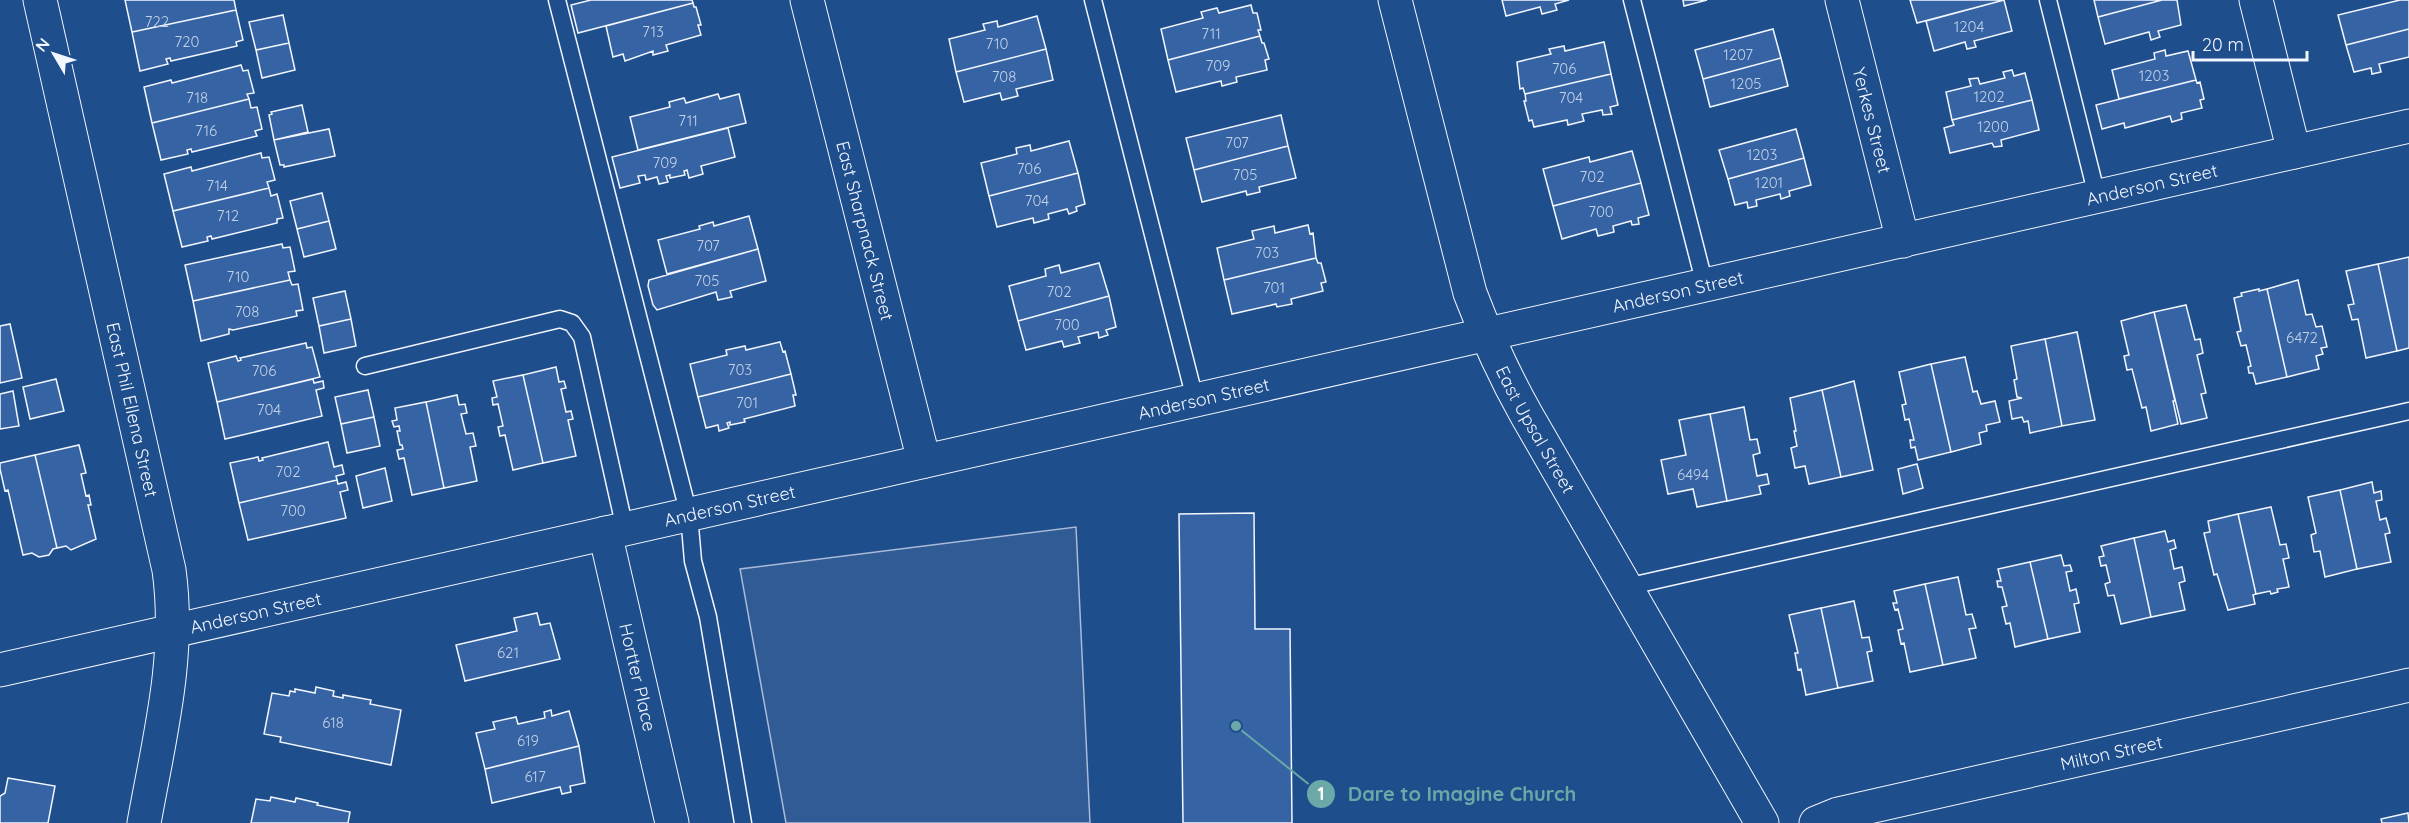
<svg xmlns="http://www.w3.org/2000/svg" width="2409" height="823" viewBox="0 0 2409 823" font-family="Quicksand,sans-serif">
<rect width="100%" height="100%" fill="#1f4e8c"/>
<!-- pitch -->
<path fill="#305b95" stroke="#a8bbd7" stroke-width="1.5" d="M 1076,527 L 1090,823 L 786,823 L 740,569 Z"/>
<!-- building -->
<path fill="#3563a3" stroke="#f2f6ff" stroke-width="1.5" d="M 125,0 L 234,0 L 236,10 L 132,32 Z
M 591,0 L 692,0 L 693,3 L 578,33 L 571,5 Z
M 1502,0 L 1569,0 L 1555,4 L 1557,10 L 1542,14 L 1540,7 L 1506,16 Z
M 1683,0 L 1707,0 L 1684,6 Z
M 1910,0 L 2004,0 L 1917,23 Z
M 2004,0 L 2012,31 L 1974,41 L 1976,47 L 1967,49 L 1965,42 L 1934,51 L 1926,21 Z
M 2094,0 L 2162,0 L 2098,17 Z
M 2162,0 L 2177,0 L 2181,25 L 2158,31 L 2160,37 L 2151,40 L 2149,32 L 2105,44 L 2098,17 Z
M 2400,0 L 2409,0 L 2409,29 L 2346,45 L 2338,15 Z
M 693,3 L 694,7 L 696,7 L 701,25 L 698,25 L 701,35 L 666,45 L 668,51 L 653,55 L 653,51 L 625,61 L 623,54 L 613,57 L 606,26 Z
M 1251,5 L 1253,13 L 1257,13 L 1261,30 L 1258,30 L 1260,36 L 1168,60 L 1161,29 L 1203,18 L 1201,12 L 1217,8 L 1219,13 Z
M 236,10 L 243,40 L 236,42 L 237,46 L 171,61 L 170,58 L 166,59 L 168,64 L 140,71 L 132,32 Z
M 283,15 L 289,43 L 256,50 L 249,22 Z
M 1037,16 L 1046,49 L 956,72 L 949,39 L 985,30 L 983,24 L 997,21 L 998,27 Z
M 1773,29 L 1781,58 L 1703,79 L 1695,50 Z
M 2409,29 L 2409,57 L 2379,64 L 2381,72 L 2372,74 L 2371,68 L 2354,72 L 2346,45 Z
M 1260,36 L 1262,43 L 1264,43 L 1269,59 L 1265,60 L 1267,70 L 1236,77 L 1237,82 L 1222,86 L 1221,81 L 1176,92 L 1168,60 Z
M 1604,42 L 1611,74 L 1525,94 L 1523,88 L 1520,89 L 1517,62 L 1551,54 L 1549,49 L 1564,46 L 1565,51 Z
M 289,43 L 295,70 L 262,78 L 256,50 Z
M 1046,49 L 1053,80 L 1016,89 L 1018,96 L 1002,100 L 1000,93 L 964,102 L 956,72 Z
M 2165,50 L 2166,56 L 2188,51 L 2196,80 L 2119,99 L 2112,70 L 2155,59 L 2154,53 Z
M 1781,58 L 1788,86 L 1710,107 L 1703,79 Z
M 241,65 L 243,71 L 248,70 L 254,93 L 247,94 L 249,99 L 152,123 L 144,87 L 171,80 L 172,83 Z
M 2012,70 L 2014,76 L 2025,73 L 2032,100 L 1952,120 L 1946,92 L 1971,86 L 1969,79 L 1978,78 L 1980,84 L 2005,78 L 2003,72 Z
M 1611,74 L 1618,105 L 1610,107 L 1612,114 L 1603,115 L 1602,110 L 1582,114 L 1584,121 L 1568,125 L 1567,120 L 1534,127 L 1532,120 L 1529,121 L 1524,101 L 1526,101 L 1525,94 Z
M 2196,80 L 2197,83 L 2200,82 L 2204,99 L 2200,100 L 2202,108 L 2181,113 L 2182,119 L 2172,122 L 2170,116 L 2125,128 L 2124,123 L 2102,129 L 2096,105 Z
M 718,94 L 720,99 L 739,94 L 746,123 L 638,150 L 630,117 L 670,107 L 669,102 L 684,98 L 686,103 Z
M 249,99 L 251,108 L 257,107 L 262,129 L 255,131 L 257,136 L 192,152 L 191,149 L 187,150 L 188,154 L 161,160 L 152,123 Z
M 2032,100 L 2039,130 L 2001,140 L 2002,146 L 1994,147 L 1992,143 L 1950,153 L 1944,128 L 1954,125 L 1952,120 Z
M 302,105 L 308,132 L 274,140 L 269,115 L 272,114 L 271,112 Z
M 1281,115 L 1288,146 L 1194,170 L 1186,138 Z
M 728,128 L 735,157 L 701,166 L 703,174 L 689,178 L 687,170 L 684,171 L 685,175 L 670,178 L 670,175 L 666,176 L 668,182 L 659,184 L 657,177 L 646,180 L 645,175 L 638,176 L 640,183 L 620,188 L 612,157 Z
M 329,129 L 335,156 L 284,167 L 284,165 L 280,165 L 274,140 Z
M 1796,129 L 1804,158 L 1728,179 L 1719,150 Z
M 1069,141 L 1078,173 L 989,196 L 981,163 L 1017,154 L 1016,148 L 1030,145 L 1031,151 Z
M 1288,146 L 1296,178 L 1259,187 L 1260,192 L 1247,195 L 1246,191 L 1202,202 L 1194,170 Z
M 1632,151 L 1641,183 L 1553,206 L 1543,169 L 1589,157 L 1590,162 Z
M 261,153 L 262,158 L 269,157 L 275,180 L 267,182 L 269,188 L 173,211 L 164,174 L 191,167 L 192,171 Z
M 1804,158 L 1811,185 L 1789,191 L 1790,196 L 1781,199 L 1780,194 L 1756,200 L 1757,206 L 1748,208 L 1747,202 L 1735,205 L 1728,179 Z
M 1078,173 L 1085,204 L 1076,207 L 1077,211 L 1069,214 L 1067,209 L 1048,214 L 1049,219 L 1034,223 L 1033,218 L 997,227 L 989,196 Z
M 1641,183 L 1649,215 L 1638,218 L 1639,224 L 1632,225 L 1631,221 L 1613,226 L 1614,232 L 1598,236 L 1596,229 L 1562,239 L 1553,206 Z
M 269,188 L 271,196 L 277,194 L 283,218 L 277,219 L 277,223 L 212,239 L 211,236 L 207,237 L 208,241 L 182,247 L 173,211 Z
M 322,193 L 329,221 L 297,229 L 290,201 Z
M 749,216 L 758,249 L 667,274 L 658,240 L 700,229 L 699,226 L 713,222 L 714,226 Z
M 329,221 L 336,249 L 304,257 L 297,229 Z
M 1308,225 L 1310,234 L 1313,233 L 1316,258 L 1224,280 L 1217,248 L 1254,239 L 1252,231 L 1274,226 L 1275,233 Z
M 282,244 L 283,248 L 290,247 L 295,271 L 288,272 L 290,280 L 193,301 L 185,265 Z
M 758,249 L 766,281 L 730,291 L 732,297 L 718,300 L 716,292 L 657,310 L 653,305 L 648,286 L 649,280 Z
M 2409,257 L 2409,348 L 2397,351 L 2378,264 Z
M 1316,258 L 1318,263 L 1321,263 L 1326,282 L 1321,283 L 1323,291 L 1291,299 L 1292,304 L 1277,307 L 1276,304 L 1232,314 L 1224,280 Z
M 1099,263 L 1109,296 L 1018,321 L 1009,286 L 1046,276 L 1045,269 L 1059,265 L 1061,273 Z
M 2378,264 L 2397,351 L 2366,358 L 2358,319 L 2352,320 L 2348,305 L 2354,304 L 2346,271 Z
M 290,280 L 292,285 L 298,284 L 303,310 L 296,311 L 297,316 L 233,330 L 229,329 L 229,334 L 201,341 L 193,301 Z
M 2298,280 L 2306,315 L 2312,314 L 2316,327 L 2322,326 L 2327,347 L 2321,348 L 2323,354 L 2316,356 L 2319,369 L 2287,377 L 2267,289 Z
M 2259,289 L 2259,291 L 2267,289 L 2287,377 L 2256,384 L 2253,373 L 2249,373 L 2248,367 L 2251,366 L 2246,345 L 2241,346 L 2237,332 L 2241,331 L 2234,298 L 2242,296 L 2241,293 Z
M 345,291 L 351,319 L 319,326 L 313,298 Z
M 1109,296 L 1116,327 L 1106,330 L 1108,335 L 1099,338 L 1098,332 L 1078,337 L 1080,343 L 1064,347 L 1062,341 L 1026,350 L 1018,321 Z
M 2186,305 L 2195,340 L 2200,339 L 2203,353 L 2197,355 L 2206,393 L 2201,394 L 2207,418 L 2181,424 L 2154,312 Z
M 2154,312 L 2175,401 L 2173,401 L 2178,424 L 2151,431 L 2146,407 L 2142,408 L 2132,369 L 2127,370 L 2124,356 L 2129,355 L 2121,321 Z
M 351,319 L 356,346 L 324,353 L 319,326 Z
M 10,324 L 22,378 L 0,383 L 0,326 Z
M 2077,332 L 2095,420 L 2062,426 L 2045,339 Z
M 2045,339 L 2062,426 L 2030,433 L 2028,421 L 2024,422 L 2022,417 L 2012,419 L 2009,401 L 2022,398 L 2017,397 L 2014,380 L 2017,379 L 2011,346 Z
M 780,342 L 783,352 L 785,351 L 791,374 L 698,397 L 690,364 L 727,355 L 726,350 L 745,346 L 746,350 Z
M 306,343 L 307,348 L 312,347 L 320,377 L 217,402 L 208,363 L 236,356 L 238,361 L 241,360 L 240,358 Z
M 1965,357 L 1973,392 L 1977,391 L 1981,404 L 1995,401 L 2000,422 L 1986,425 L 1987,431 L 1979,433 L 1981,444 L 1951,452 L 1931,364 Z
M 1931,364 L 1951,452 L 1918,460 L 1915,447 L 1911,448 L 1910,440 L 1914,440 L 1909,419 L 1905,420 L 1902,405 L 1906,404 L 1899,372 Z
M 556,367 L 559,382 L 564,381 L 566,388 L 561,389 L 566,412 L 571,411 L 573,419 L 568,420 L 576,456 L 543,463 L 523,375 Z
M 791,374 L 796,395 L 793,395 L 795,406 L 744,419 L 745,422 L 730,425 L 730,422 L 727,423 L 729,428 L 719,431 L 718,425 L 706,428 L 698,397 Z
M 523,375 L 543,463 L 513,470 L 505,435 L 500,436 L 498,427 L 503,426 L 498,404 L 493,405 L 492,398 L 497,397 L 493,381 Z
M 56,379 L 64,411 L 30,419 L 23,387 Z
M 313,379 L 314,383 L 323,381 L 324,388 L 316,390 L 322,416 L 225,439 L 217,402 Z
M 1854,381 L 1873,470 L 1841,477 L 1822,390 Z
M 368,390 L 374,417 L 341,424 L 335,397 Z
M 1822,390 L 1841,477 L 1809,484 L 1805,466 L 1795,468 L 1791,448 L 1797,446 L 1794,431 L 1796,431 L 1790,398 Z
M 13,391 L 19,426 L 0,429 L 0,394 Z
M 457,395 L 459,405 L 465,404 L 467,413 L 461,414 L 466,434 L 473,433 L 476,446 L 470,447 L 477,481 L 444,488 L 426,402 Z
M 426,402 L 444,488 L 412,495 L 404,458 L 399,459 L 397,450 L 403,449 L 402,445 L 400,445 L 397,431 L 400,431 L 399,426 L 394,427 L 392,421 L 397,420 L 395,408 Z
M 1744,407 L 1750,440 L 1757,439 L 1760,453 L 1753,455 L 1757,476 L 1767,474 L 1769,484 L 1759,486 L 1761,494 L 1727,501 L 1710,414 Z
M 1710,414 L 1727,501 L 1697,507 L 1693,489 L 1668,494 L 1661,460 L 1686,455 L 1679,420 Z
M 374,417 L 380,446 L 347,453 L 341,424 Z
M 328,442 L 334,467 L 342,465 L 344,474 L 336,476 L 337,480 L 239,503 L 230,463 L 258,457 L 259,461 L 263,460 L 262,458 Z
M 79,445 L 86,473 L 81,474 L 86,496 L 89,495 L 91,505 L 88,505 L 96,539 L 71,550 L 66,546 L 57,548 L 35,455 Z
M 35,455 L 57,548 L 53,549 L 49,555 L 39,557 L 32,553 L 23,555 L 8,490 L 5,491 L 0,469 L 0,463 Z
M 1917,464 L 1923,488 L 1903,494 L 1898,469 Z
M 385,468 L 392,501 L 363,508 L 356,476 Z
M 337,480 L 338,484 L 346,482 L 348,490 L 340,492 L 346,518 L 248,540 L 239,503 Z
M 2372,482 L 2374,493 L 2381,491 L 2382,500 L 2376,501 L 2380,520 L 2386,518 L 2390,533 L 2385,534 L 2391,562 L 2357,569 L 2340,490 Z
M 2340,490 L 2357,569 L 2325,577 L 2320,551 L 2314,552 L 2311,535 L 2316,533 L 2308,497 Z
M 2271,507 L 2280,545 L 2286,544 L 2289,558 L 2283,559 L 2289,587 L 2277,589 L 2278,592 L 2271,594 L 2270,591 L 2256,594 L 2238,514 Z
M 1254,513 L 1255,629 L 1290,629 L 1292,823 L 1183,823 L 1179,514 Z
M 2238,514 L 2256,594 L 2253,595 L 2255,604 L 2228,610 L 2217,574 L 2214,575 L 2204,533 L 2210,532 L 2208,521 Z
M 2165,531 L 2168,542 L 2174,540 L 2176,548 L 2170,550 L 2174,569 L 2182,567 L 2185,581 L 2179,583 L 2185,610 L 2151,617 L 2134,538 Z
M 2134,538 L 2151,617 L 2121,624 L 2114,595 L 2108,596 L 2105,584 L 2110,582 L 2106,565 L 2101,566 L 2099,557 L 2104,556 L 2101,546 Z
M 2061,555 L 2064,566 L 2070,565 L 2072,571 L 2066,572 L 2070,591 L 2076,589 L 2079,603 L 2074,604 L 2080,632 L 2048,639 L 2030,562 Z
M 2030,562 L 2048,639 L 2015,647 L 2010,623 L 2006,624 L 2002,607 L 2007,606 L 2002,587 L 1998,587 L 1997,581 L 2001,581 L 1998,569 Z
M 1958,577 L 1966,615 L 1972,614 L 1976,628 L 1969,629 L 1976,658 L 1943,665 L 1925,584 Z
M 1925,584 L 1943,665 L 1910,672 L 1904,643 L 1901,644 L 1898,630 L 1903,629 L 1898,609 L 1895,610 L 1893,603 L 1897,603 L 1894,591 Z
M 1854,601 L 1862,638 L 1869,637 L 1872,651 L 1867,652 L 1873,681 L 1838,688 L 1821,608 Z
M 1821,608 L 1838,688 L 1806,695 L 1801,669 L 1798,670 L 1795,653 L 1798,653 L 1789,615 Z
M 537,613 L 540,625 L 550,623 L 560,659 L 465,681 L 456,645 L 517,631 L 514,618 Z
M 316,687 L 334,691 L 333,696 L 343,698 L 343,695 L 371,700 L 370,704 L 401,710 L 391,765 L 280,742 L 281,737 L 264,734 L 272,693 L 289,696 L 290,691 L 295,692 L 295,689 L 315,693 Z
M 551,710 L 552,716 L 569,711 L 579,746 L 485,769 L 476,733 L 495,729 L 493,722 L 516,717 L 518,724 L 545,718 L 544,712 Z
M 579,746 L 585,783 L 570,786 L 571,792 L 562,794 L 560,787 L 492,803 L 485,769 Z
M 8,778 L 55,786 L 48,823 L 0,823 L 0,796 L 5,793 Z
M 271,797 L 295,802 L 296,798 L 318,803 L 317,805 L 350,812 L 348,823 L 251,823 L 256,799 L 270,801 Z
M 2408,813 L 2409,823 L 2382,823 L 2381,819 Z"/>
<g fill="none" stroke-linecap="round" stroke-linejoin="round">
<defs>
<path id="lane" d="M 557,0 L 689,515 L 693,561 L 708,617 L 743,823
M 1093,0 L 1195,399
M 1632,0 L 1705,285
M 2048,0 L 2097,196
M 365,366 L 560,319 L 572,323 L 582,337 L 625,529
M 1626,587 L 2409,411"/>
<g id="street">
<path id="s1" d="M 40,0 L 169,570 C 181,656 159,739 144,823"/>
<path id="s2" d="M 807,0 L 924,461"/>
<path id="s3" d="M 1842,0 L 1903,241"/>
<path d="M 2256,0 L 2294,152"/>
<path id="s4" d="M 605,533 L 672,823"/>
<path id="s5" d="M 0,670 L 2409,126"/>
<path id="s6" d="M 1816,823 L 1838,814 L 2409,685"/>
</g>
<g id="secondary">
<path id="s7" d="M 1395,0 L 1470,293 C 1486,335 1504,375 1526,414 L 1762,823"/>
</g>
</defs>
<!-- lane casing -->
<use href="#lane" stroke="#f2f6ff" stroke-width="19"/>
<!-- street casing -->
<use href="#street" stroke="#f2f6ff" stroke-width="35"/>
<!-- secondary casing -->
<use href="#secondary" stroke="#f2f6ff" stroke-width="35"/>
<!-- lane -->
<use href="#lane" stroke="#1f4e8c" stroke-width="16"/>
<!-- street -->
<use href="#street" stroke="#1f4e8c" stroke-width="33"/>
<!-- secondary -->
<use href="#secondary" stroke="#1f4e8c" stroke-width="33"/>
</g>
<g text-anchor="middle" dominant-baseline="central" stroke-width="4.5" stroke-linejoin="round" paint-order="stroke">
<!-- number labels -->
<g font-size="15" fill="#c3d1e8">
<text x="157" y="21">722</text>
<text x="1969" y="26">1204</text>
<text x="653" y="31">713</text>
<text x="1211" y="33">711</text>
<text x="187" y="41">720</text>
<text x="997" y="43">710</text>
<text x="1738" y="54">1207</text>
<text x="1218" y="65">709</text>
<text x="1564" y="68">706</text>
<text x="2154" y="75">1203</text>
<text x="1004" y="76">708</text>
<text x="1746" y="83">1205</text>
<text x="1989" y="96">1202</text>
<text x="197" y="97">718</text>
<text x="1571" y="97">704</text>
<text x="688" y="120">711</text>
<text x="1993" y="126">1200</text>
<text x="206" y="130">716</text>
<text x="1237" y="142">707</text>
<text x="1762" y="154">1203</text>
<text x="665" y="162">709</text>
<text x="1029" y="168">706</text>
<text x="1245" y="174">705</text>
<text x="1592" y="176">702</text>
<text x="1769" y="182">1201</text>
<text x="217" y="185">714</text>
<text x="1037" y="200">704</text>
<text x="1601" y="211">700</text>
<text x="228" y="215">712</text>
<text x="708" y="245">707</text>
<text x="1267" y="252">703</text>
<text x="238" y="276">710</text>
<text x="707" y="280">705</text>
<text x="1274" y="287">701</text>
<text x="1059" y="291">702</text>
<text x="247" y="311">708</text>
<text x="1067" y="324">700</text>
<text x="2302" y="337">6472</text>
<text x="740" y="369">703</text>
<text x="264" y="370">706</text>
<text x="747" y="402">701</text>
<text x="269" y="409">704</text>
<text x="288" y="471">702</text>
<text x="1693" y="474">6494</text>
<text x="293" y="510">700</text>
<text x="508" y="652">621</text>
<text x="333" y="722">618</text>
<text x="528" y="740">619</text>
<text x="535" y="776">617</text>
</g>
<!-- street labels -->
<g font-size="18" fill="#f2f6ff" stroke="#1f4e8c">
<text stroke="none"><textPath href="#s3" startOffset="124">Yerkes Street</textPath></text>
<text stroke="none"><textPath href="#s5" startOffset="2206">Anderson Street</textPath></text>
<text stroke="none"><textPath href="#s2" startOffset="238">East Sharpnack Street</textPath></text>
<text stroke="none"><textPath href="#s5" startOffset="1720">Anderson Street</textPath></text>
<text stroke="none"><textPath href="#s5" startOffset="1234">Anderson Street</textPath></text>
<text stroke="none"><textPath href="#s1" startOffset="420">East Phil Ellena Street</textPath></text>
<text stroke="none"><textPath href="#s7" startOffset="454">East Upsal Street</textPath></text>
<text stroke="none"><textPath href="#s5" startOffset="748">Anderson Street</textPath></text>
<text stroke="none"><textPath href="#s5" startOffset="262">Anderson Street</textPath></text>
<text stroke="none"><textPath href="#s4" startOffset="148">Hortter Place</textPath></text>
<text stroke="none"><textPath href="#s6" startOffset="304">Milton Street</textPath></text>
</g>
</g>
<!-- callouts -->
<path fill="none" stroke="#6aa9a8" stroke-width="2" d="M1236 726L1321 794"/>
<g fill="#6aa9a8" stroke="#1f4e8c" stroke-width="2">
<circle cx="1236" cy="726" r="6"/>
<circle cx="1321" cy="794" r="15"/>
</g>
<g font-size="18" text-anchor="middle" font-weight="bold" fill="#fff">
<text x="1321" y="800">1</text>
</g>
<g font-size="20" text-anchor="middle" font-weight="bold" fill="#6aa9a8" stroke="#1f4e8c" stroke-width="4.5" stroke-linejoin="round" paint-order="stroke">
<text x="1462" y="801">Dare to Imagine Church</text>
</g>
<!-- north arrow -->
<g transform="translate(54 54) rotate(309)" stroke="#1f4e8c" stroke-width="4.5" paint-order="stroke">
<path d="M0-4.5L10 22L0 15L-10 22Z" fill="#f2f6ff"/>
<text y="-9" font-size="16" font-weight="bold" text-anchor="middle" fill="#f2f6ff">N</text>
</g>
<!-- scale -->
<path d="M2193 51v9h114v-9" fill="none" stroke="#f2f6ff" stroke-width="3"/>
<text x="2202" y="51" font-size="18" fill="#f2f6ff" stroke="#1f4e8c" stroke-width="4.5" paint-order="stroke">20 m</text>
</svg>
